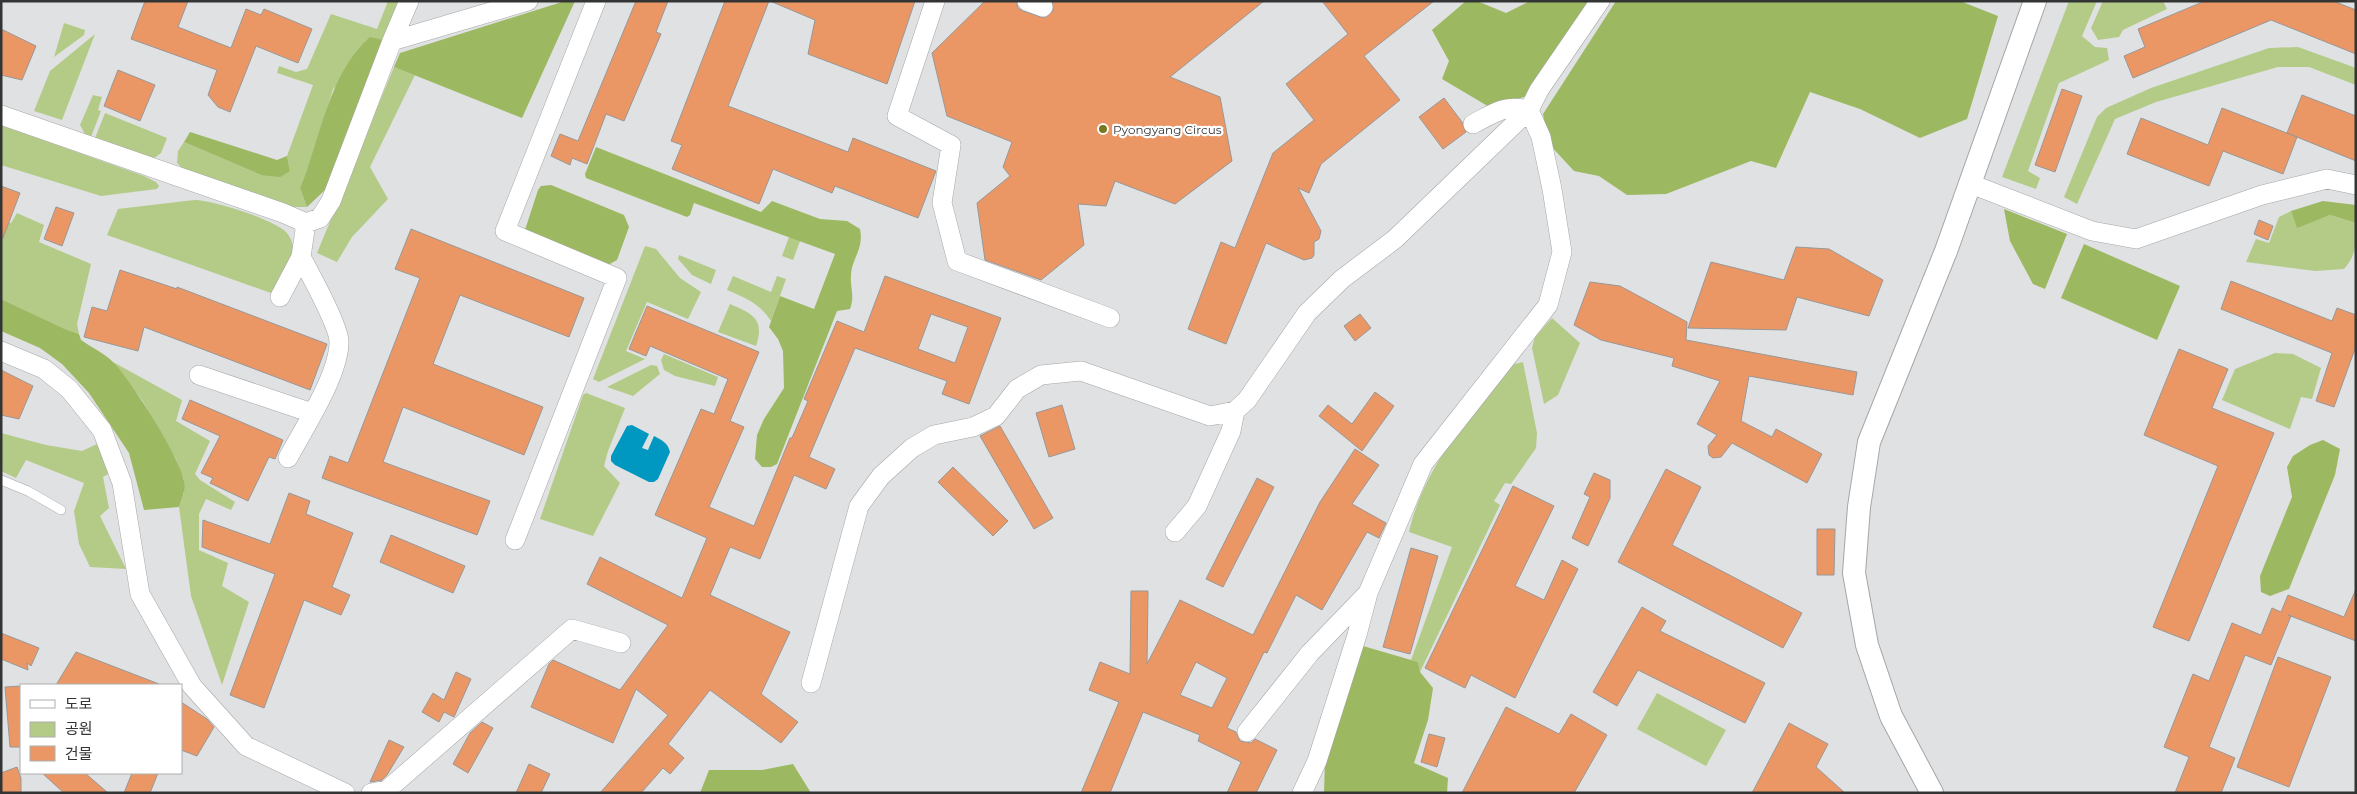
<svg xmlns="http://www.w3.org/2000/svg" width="2357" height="794" viewBox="0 0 2357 794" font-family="Montserrat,'Noto Sans KR',sans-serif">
<rect width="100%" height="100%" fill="#e0e1e3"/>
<!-- green -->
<path fill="#b3cb87" d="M 388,1 L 398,1 L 383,40 L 333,89 L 316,146 L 300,188 L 307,207 L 288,207 L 187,173 L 177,163 L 178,151 L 184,142 L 261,175 L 290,171 L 287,156 L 313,85 L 277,73 L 279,66 L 296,72 L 307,69 L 331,14 L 377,29 Z
M 2069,1 L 2097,1 L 2082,36 L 2095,47 L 2107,48 L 2109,60 L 2059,83 L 2028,171 L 2040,178 L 2036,189 L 2002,177 Z
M 2103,1 L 2163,1 L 2167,9 L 2123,30 L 2119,37 L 2098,40 L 2091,28 Z
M 64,23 L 85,30 L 84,35 L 54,57 Z
M 95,34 L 62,120 L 34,111 L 50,71 Z
M 2298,47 L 2356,68 L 2356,85 L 2309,67 L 2278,67 L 2156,102 L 2115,119 L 2077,204 L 2064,197 L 2097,117 L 2106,108 L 2151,88 L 2269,48 Z
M 394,67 L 415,75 L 370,167 L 388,199 L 352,237 L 337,262 L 317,253 Z
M 93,95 L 102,97 L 98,110 L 101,111 L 91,137 L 85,134 L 80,125 Z
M 105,113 L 167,138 L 161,153 L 153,159 L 95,138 Z
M 1,125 L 144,176 L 156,182 L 159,186 L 157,189 L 101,196 L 1,165 Z
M 194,200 C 212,200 273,219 286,232 C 291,237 292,243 294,249 L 274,294 L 107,235 L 118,209 Z
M 2291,211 L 2297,227 L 2330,215 L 2356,223 C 2356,241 2357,255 2344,269 L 2315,271 L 2246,262 L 2256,239 L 2269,243 L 2279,217 Z
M 17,213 L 44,225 L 39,242 L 91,264 L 77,324 L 79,334 L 65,329 L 1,299 L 1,219 L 11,223 Z
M 789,237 L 800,241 L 793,260 L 782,256 Z
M 645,246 L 656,249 L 680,278 L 701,292 L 688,319 L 647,302 L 626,351 L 645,359 L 599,382 L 593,379 Z
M 679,255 L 716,270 L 711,284 L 692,275 L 678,259 Z
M 733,276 L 771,292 L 777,276 L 786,279 L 771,321 C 760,304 746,298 727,290 Z
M 730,304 C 753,314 765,319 756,346 L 718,332 Z
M 1552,318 L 1580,343 L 1558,395 L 1544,404 L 1532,348 L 1535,337 Z
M 2275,353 L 2293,354 L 2321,368 L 2312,399 L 2301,397 L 2290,429 L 2222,400 L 2235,369 Z
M 664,354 L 718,377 L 715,386 L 675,376 L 664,370 L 661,360 Z
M 113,362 L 182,400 L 176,421 L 210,441 L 195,474 L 200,480 L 235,502 L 231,510 L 206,499 L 199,514 L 199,550 L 228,563 L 222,586 L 249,602 L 222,685 L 191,596 L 179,507 L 184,493 L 184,480 L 176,459 L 142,400 Z
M 1523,362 L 1537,433 L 1536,448 L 1511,484 L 1505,483 L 1494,501 L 1500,505 L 1420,672 L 1418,662 L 1411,660 L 1452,547 L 1409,532 C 1424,466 1470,416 1511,365 Z
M 651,365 L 657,366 L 660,374 L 633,396 L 607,387 Z
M 586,393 L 625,408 L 608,451 L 604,466 L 620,483 L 593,536 L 540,519 L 583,395 Z
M 1,433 L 46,445 L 82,451 L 97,444 L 112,472 L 103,477 L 109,508 L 100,516 L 126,569 L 90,567 L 79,544 L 74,511 L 84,483 L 26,460 L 16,478 L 1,471 Z
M 1657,693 L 1726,730 L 1706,766 L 1637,729 Z"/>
<!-- forest -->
<path fill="#9cb860" d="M 565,1 L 575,1 L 522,118 L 394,67 L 400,53 Z
M 1466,1 L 1477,1 L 1506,13 L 1530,1 L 1591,1 L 1527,96 L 1491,108 L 1442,79 L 1449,61 L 1432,30 Z
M 1616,1 L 1960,1 L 1998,16 L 1967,119 L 1920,138 L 1860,109 L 1810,92 L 1776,168 L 1751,161 L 1666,194 L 1627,195 L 1599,176 L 1574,171 L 1549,144 L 1543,114 Z
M 370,37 L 383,40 L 325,190 L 307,207 L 300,188 C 321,138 328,74 370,37 Z
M 190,132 L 277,160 L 287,156 L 290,171 L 280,177 L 261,175 L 184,142 Z
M 596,147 L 761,212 L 772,201 L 820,219 L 847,221 L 860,229 C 864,250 852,257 851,275 C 850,289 855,295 850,309 L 837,311 L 777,464 L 771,467 L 762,467 L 755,459 L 757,435 L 764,419 L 784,388 L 783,351 L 778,339 L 769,327 L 780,296 L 814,309 L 835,254 L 694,203 L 690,215 L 687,217 L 586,178 L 585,174 Z
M 551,185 L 624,215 L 629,227 L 617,260 L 608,265 L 524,233 L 538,190 L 541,186 Z
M 2323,201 L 2356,205 L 2356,223 L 2330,215 L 2297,228 L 2291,211 Z
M 2004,209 L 2067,234 L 2045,289 L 2033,284 L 2010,241 Z
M 2084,244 L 2180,286 L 2157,340 L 2061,298 Z
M 1,299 L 65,329 L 79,334 L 81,340 C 91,347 104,353 113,362 C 130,379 180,457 184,481 C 186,490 182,498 179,507 L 144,510 L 129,453 L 89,393 L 62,364 L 40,348 L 1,331 Z
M 2323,440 L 2340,449 L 2335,475 L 2289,589 L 2270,596 L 2261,592 L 2260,576 L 2292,497 L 2287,467 L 2293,456 L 2310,445 Z
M 1363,646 L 1418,662 L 1420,672 L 1433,688 L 1428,720 L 1414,763 L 1448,778 L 1447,793 L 1324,793 L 1325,760 Z
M 793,764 L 811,793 L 700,793 L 709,770 L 762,770 Z"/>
<!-- water -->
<path fill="#0097c0" d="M 632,425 L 649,434 L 642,448 L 648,450 L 654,436 C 662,440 668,443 670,452 L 658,479 L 654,482 L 649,482 L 615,465 L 611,461 L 611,456 L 627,426 Z"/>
<!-- building -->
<path fill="#eb9765" stroke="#999796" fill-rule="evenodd" d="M 145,1 L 188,1 L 178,27 L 231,48 L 246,9 L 261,15 L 264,9 L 312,29 L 298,63 L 256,46 L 230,112 L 218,107 L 208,95 L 217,70 L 131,39 Z
M 636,1 L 668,1 L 656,32 L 661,34 L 624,121 L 606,114 L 587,164 L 572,158 L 570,165 L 551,156 L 560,134 L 578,141 Z
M 725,1 L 769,1 L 728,106 L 848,152 L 853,138 L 936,171 L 918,218 L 835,186 L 832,193 L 773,169 L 759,204 L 672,169 L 682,145 L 671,141 Z
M 770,1 L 915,1 L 887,84 L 808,54 L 815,20 Z
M 985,1 L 1016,1 L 1018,8 L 1023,11 L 1044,18 L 1053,11 L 1052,1 L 1264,1 L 1170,77 L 1220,97 L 1232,161 L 1175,204 L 1115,181 L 1106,206 L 1078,204 L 1084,245 L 1041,280 L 985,260 L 977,203 L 1010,176 L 1003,167 L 1012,142 L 947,116 L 932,53 Z
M 1322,1 L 1434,1 L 1364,56 L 1400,100 L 1321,164 L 1309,193 L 1298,188 L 1321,231 L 1319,239 L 1314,242 L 1314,255 L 1312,258 L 1304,260 L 1266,243 L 1226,344 L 1188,329 L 1221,242 L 1235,248 L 1273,153 L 1314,120 L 1286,84 L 1348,34 Z
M 2205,1 L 2333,1 L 2356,10 L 2356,54 L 2271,20 L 2133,78 L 2124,56 L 2145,47 L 2138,29 Z
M 1,29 L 36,46 L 22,80 L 1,75 Z
M 118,70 L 155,85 L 140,121 L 104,106 Z
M 2062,89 L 2082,96 L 2055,172 L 2035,165 Z
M 2302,95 L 2356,116 L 2356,161 L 2287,133 Z
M 1444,98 L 1462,122 L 1466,132 L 1443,149 L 1419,117 Z
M 2222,108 L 2297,137 L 2283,174 L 2223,151 L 2209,186 L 2127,154 L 2141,118 L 2208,145 Z
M 1,186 L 20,193 L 3,238 L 1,238 Z
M 56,207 L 74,213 L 62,246 L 44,239 Z
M 2259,220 L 2273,226 L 2268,240 L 2254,234 Z
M 411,229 L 584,298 L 569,337 L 460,295 L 433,364 L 543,407 L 524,455 L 403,407 L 383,462 L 490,501 L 477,535 L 322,478 L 330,456 L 348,463 L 420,278 L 395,269 Z
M 1796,247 L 1829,249 L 1883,280 L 1869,316 L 1797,297 L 1786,330 L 1688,328 L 1711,262 L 1784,280 Z
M 120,270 L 177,289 L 177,287 L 327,344 L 310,390 L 144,327 L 138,351 L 84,337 L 92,307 L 107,311 Z
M 885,276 L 1001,318 L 969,404 L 942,394 L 947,381 L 855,348 L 809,457 L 835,469 L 826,489 L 794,475 L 760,559 L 730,547 L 710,595 L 790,632 L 761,694 L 798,722 L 781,743 L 710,690 L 668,744 L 684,758 L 670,774 L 663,768 L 641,793 L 600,793 L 668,715 L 636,689 L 613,743 L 531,707 L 549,664 L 553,660 L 620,690 L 668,625 L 587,584 L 600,557 L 682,598 L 707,538 L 655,515 L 701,409 L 714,414 L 728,379 L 650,346 L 646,356 L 629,349 L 647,306 L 759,352 L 730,421 L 744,427 L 709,507 L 754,526 L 790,438 L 792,438 L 808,401 L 804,399 L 837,321 L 864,332 ZM 931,314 L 968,327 L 955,363 L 918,349 Z
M 2231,281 L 2332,321 L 2337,308 L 2356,315 L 2356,346 L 2334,407 L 2316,401 L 2332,353 L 2221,309 Z
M 1590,282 L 1620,286 L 1687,322 L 1686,340 L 1857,372 L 1853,395 L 1749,376 L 1741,421 L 1772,437 L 1776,429 L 1822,454 L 1807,483 L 1732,443 L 1721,457 L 1713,458 L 1709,455 L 1708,446 L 1717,435 L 1697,424 L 1720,381 L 1672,366 L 1674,358 L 1601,340 L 1574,325 Z
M 1360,314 L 1371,328 L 1355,341 L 1344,326 Z
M 2179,349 L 2228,369 L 2212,408 L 2274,433 L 2189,641 L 2153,627 L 2218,466 L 2144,435 Z
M 1,370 L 33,386 L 19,419 L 1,415 Z
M 1375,392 L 1394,406 L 1362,451 L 1319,416 L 1328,405 L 1352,424 Z
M 190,400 L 283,440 L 275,459 L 269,457 L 248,501 L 210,483 L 213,478 L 201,473 L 220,436 L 182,419 Z
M 1062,405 L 1075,449 L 1049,457 L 1036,413 Z
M 1000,426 L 1053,518 L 1034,529 L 980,436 Z
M 1355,449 L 1379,465 L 1352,504 L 1386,523 L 1379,538 L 1367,532 L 1322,610 L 1296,595 L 1267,653 L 1264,652 L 1227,728 L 1236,732 L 1240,741 L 1251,743 L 1255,739 L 1277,750 L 1256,793 L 1227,793 L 1241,762 L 1198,741 L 1200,735 L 1143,712 L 1110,793 L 1081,793 L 1119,702 L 1089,690 L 1100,662 L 1130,674 L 1131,591 L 1148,591 L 1147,664 L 1180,600 L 1253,635 L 1320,502 ZM 1196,662 L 1227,678 L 1212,708 L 1180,695 Z
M 953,467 L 1008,521 L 993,536 L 938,482 Z
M 1666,469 L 1701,487 L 1672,545 L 1802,613 L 1783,648 L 1618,562 Z
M 1594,473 L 1610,480 L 1610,498 L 1588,546 L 1572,538 L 1590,497 L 1584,494 Z
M 1257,478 L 1274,487 L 1223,587 L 1206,579 Z
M 1513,486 L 1554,506 L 1515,586 L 1544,600 L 1562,560 L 1578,569 L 1515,698 L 1471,675 L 1465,688 L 1425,668 Z
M 289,493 L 310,501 L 306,514 L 353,533 L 332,587 L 350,595 L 341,615 L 304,600 L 264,708 L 230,695 L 275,574 L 202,547 L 203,520 L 270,544 Z
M 1817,529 L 1835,529 L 1834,575 L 1817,575 Z
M 391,535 L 465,566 L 453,593 L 380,562 Z
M 1411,548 L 1438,556 L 1410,654 L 1383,647 Z
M 2356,589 L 2356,641 L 2288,615 L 2291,616 L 2271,665 L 2245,655 L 2209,747 L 2235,758 L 2221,793 L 2175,793 L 2189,757 L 2164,747 L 2193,674 L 2209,681 L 2232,623 L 2261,635 L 2272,608 L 2281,612 L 2288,595 L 2344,617 Z
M 1642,607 L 1666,621 L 1660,631 L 1765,683 L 1745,723 L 1638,670 L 1617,706 L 1593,692 Z
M 1,633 L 39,648 L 31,666 L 27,663 L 28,670 L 1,659 Z
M 76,652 L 159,684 L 158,685 L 56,685 Z
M 2278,657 L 2331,677 L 2289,787 L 2237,767 Z
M 456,672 L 471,679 L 454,717 L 444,712 L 439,722 L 422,712 L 433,693 L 444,700 Z
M 21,686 L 21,747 L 10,747 L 5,687 Z
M 181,702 L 207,719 L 214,727 L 197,756 L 181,750 Z
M 1506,707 L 1559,734 L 1571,714 L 1607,735 L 1574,793 L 1462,793 Z
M 482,722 L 493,728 L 468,773 L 453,764 L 470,733 Z
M 1789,723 L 1828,744 L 1816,767 L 1845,793 L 1752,793 Z
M 1429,734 L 1445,738 L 1437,767 L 1421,762 Z
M 389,740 L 404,747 L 387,775 L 382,780 L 370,782 Z
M 529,764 L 550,774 L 541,793 L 516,793 Z
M 17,767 L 21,778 L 21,793 L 1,793 L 1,773 Z
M 42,773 L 85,773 L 108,793 L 64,793 Z
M 132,773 L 158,773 L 150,793 L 124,793 Z"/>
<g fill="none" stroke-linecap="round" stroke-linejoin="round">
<defs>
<path id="service" d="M 1,480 L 28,491 L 61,510"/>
<path id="minor" d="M 935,1 L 897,116 L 951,145 L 942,203 L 957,261 L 1110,318
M 1027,1 L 1043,7
M 392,41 L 409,1
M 1,115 L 283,213 L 306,223
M 1473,124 C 1494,113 1505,104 1529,110
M 1971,184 L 2092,231 L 2136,239 L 2262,195 L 2327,179 L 2356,185
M 280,297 L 301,257 L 306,223 L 320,218 L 331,201 L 392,41 L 528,1
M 1,351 L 44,369 L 69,389 L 102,430 L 122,483 L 140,594 L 192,686 L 246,746 L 345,793
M 199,375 L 312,413
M 288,458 C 304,428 339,375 339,342 C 339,326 310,274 301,257
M 1175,532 L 1197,506 L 1231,431 L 1235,411 L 1247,400 L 1307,313 L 1342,279 L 1395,239 L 1529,110
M 515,540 L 617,278 L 505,231 L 596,1
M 811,683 L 859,506 L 881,476 L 912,448 L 934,435 L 973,427 L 996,416 L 1017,389 L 1041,375 L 1081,371 L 1210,416 L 1235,411
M 1247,732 L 1310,653 L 1367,594
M 371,793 L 387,790 L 572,629 L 621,643
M 1302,793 L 1317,761 L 1357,635 L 1368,593 L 1423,464 L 1548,305 L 1562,252 L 1552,189 L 1541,137 L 1529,110 L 1539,90 L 1600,1"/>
<path id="tertiary" d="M 1932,793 L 1891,716 L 1867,645 L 1854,573 L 1859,507 L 1869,442 L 1946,251 L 2035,1"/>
</defs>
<!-- service casing -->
<use href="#service" stroke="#a5a6a8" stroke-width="10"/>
<!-- minor casing -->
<use href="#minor" stroke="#a5a6a8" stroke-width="20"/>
<!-- tertiary casing -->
<use href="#tertiary" stroke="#a5a6a8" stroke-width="24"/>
<!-- service -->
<use href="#service" stroke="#fff" stroke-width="9"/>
<!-- minor -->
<use href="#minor" stroke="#fff" stroke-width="19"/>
<!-- tertiary -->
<use href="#tertiary" stroke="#fff" stroke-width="22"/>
</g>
<!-- markers -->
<circle fill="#77781f" stroke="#fff" stroke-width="2" cx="1103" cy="129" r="5"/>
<g text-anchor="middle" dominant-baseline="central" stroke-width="4.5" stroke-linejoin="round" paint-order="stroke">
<!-- poi labels -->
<g font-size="12" fill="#333434" stroke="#fff" text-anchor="start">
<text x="1113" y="129">Pyongyang Circus</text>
</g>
</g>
<!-- border -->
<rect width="2357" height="794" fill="none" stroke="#333434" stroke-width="5"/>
<!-- legend -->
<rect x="20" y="684" width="162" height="90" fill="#ffffff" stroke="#adaeae"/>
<rect x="30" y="700" width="25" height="8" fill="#ffffff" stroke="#adaeae"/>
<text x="65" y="709" font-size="15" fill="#333434">도로</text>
<rect x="30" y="722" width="25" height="15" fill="#b3cb87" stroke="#adaeae"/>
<text x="65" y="734" font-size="15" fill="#333434">공원</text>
<rect x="30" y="746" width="25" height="15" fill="#eb9765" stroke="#adaeae"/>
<text x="65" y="759" font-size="15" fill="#333434">건물</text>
</svg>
